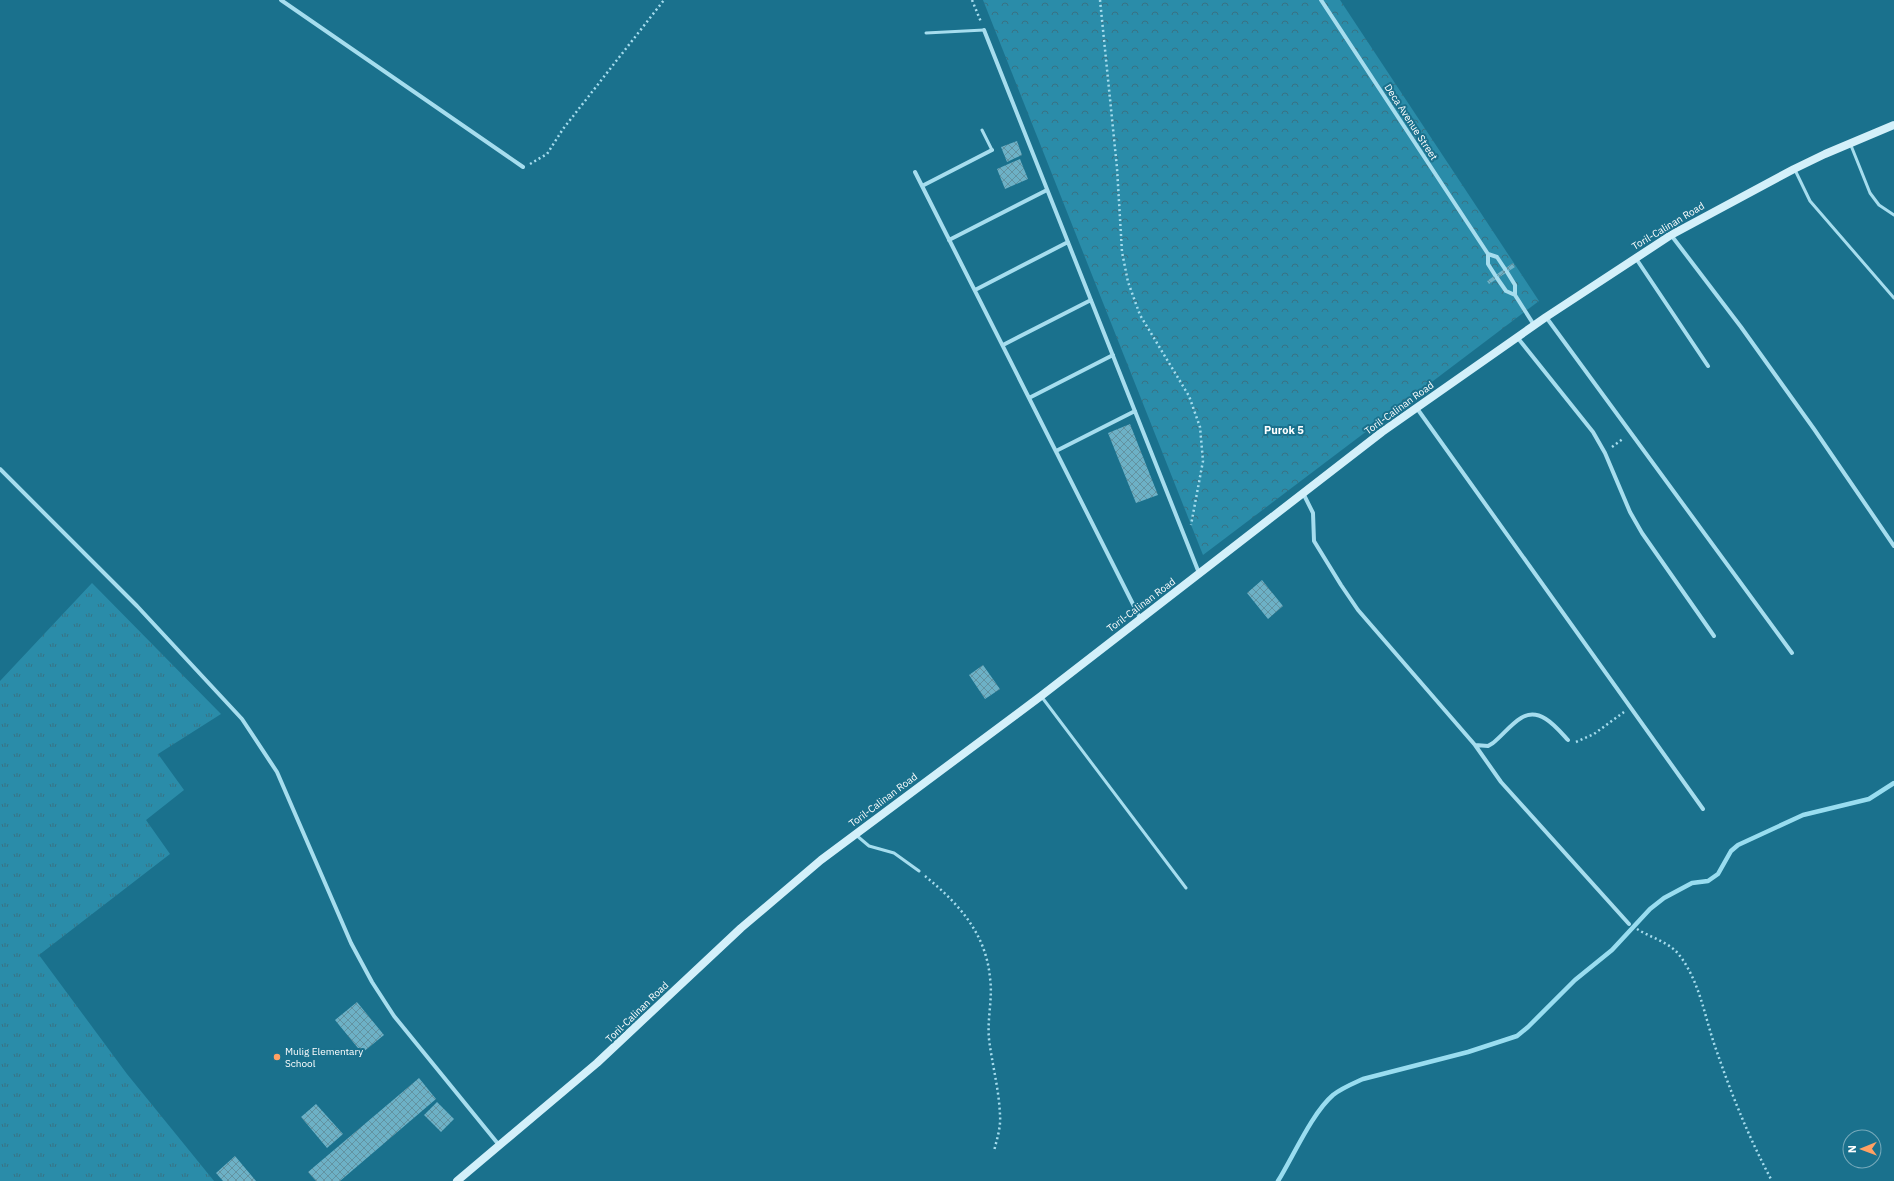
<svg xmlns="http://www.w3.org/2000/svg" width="1894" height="1181" viewBox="0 0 1894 1181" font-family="'IBM Plex Sans',sans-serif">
<defs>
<pattern id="grass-tufts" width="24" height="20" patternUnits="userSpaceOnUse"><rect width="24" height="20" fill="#2a8ca9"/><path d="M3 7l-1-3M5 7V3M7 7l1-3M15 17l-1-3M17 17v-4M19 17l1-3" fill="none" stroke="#387284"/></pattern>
<pattern id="forest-crowns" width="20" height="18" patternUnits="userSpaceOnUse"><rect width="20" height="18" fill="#2a8ca9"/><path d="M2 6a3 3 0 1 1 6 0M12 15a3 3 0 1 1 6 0" fill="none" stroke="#387284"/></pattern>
<pattern id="building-cross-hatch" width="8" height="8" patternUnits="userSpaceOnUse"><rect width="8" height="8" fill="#6db1c6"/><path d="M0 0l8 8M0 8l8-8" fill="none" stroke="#6393a1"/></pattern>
</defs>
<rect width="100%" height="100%" fill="#1a718d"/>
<!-- grass -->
<path fill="url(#grass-tufts)" d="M 92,583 L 221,714 L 158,754 L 184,790 L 146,820 L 170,854 L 39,955 L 127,1074 L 214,1181 L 0,1181 L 0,681 Z"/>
<!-- forest -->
<path fill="url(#forest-crowns)" d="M 983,0 L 1340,0 L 1539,301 L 1203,555 Z"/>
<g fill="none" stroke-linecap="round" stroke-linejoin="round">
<!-- stream -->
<path stroke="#99ddf0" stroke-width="4.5" d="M 1278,1181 C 1293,1157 1312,1113 1333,1095 C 1342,1088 1352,1084 1363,1079 L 1468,1052 L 1517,1036 L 1528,1027 L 1575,980 L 1612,950 L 1650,909 L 1664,898 L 1692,883 L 1708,881 L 1718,874 L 1731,851 L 1738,845 L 1803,815 L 1869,799 L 1894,783"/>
</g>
<!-- building -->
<path fill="url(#building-cross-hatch)" d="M 1017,141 L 1022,155 L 1007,162 L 1001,147 Z
M 1020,159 L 1028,179 L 1005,189 L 997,169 Z
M 1513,263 L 1515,267 L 1489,284 L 1487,281 Z
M 1130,424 L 1158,495 L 1136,503 L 1108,433 Z
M 1262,580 L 1283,606 L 1268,619 L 1247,593 Z
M 983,665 L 1000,689 L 985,699 L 969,675 Z
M 357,1002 L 384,1035 L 362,1053 L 335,1020 Z
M 419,1078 L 436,1099 L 340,1181 L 316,1181 L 308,1172 Z
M 437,1102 L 454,1119 L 441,1132 L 424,1115 Z
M 316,1104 L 343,1134 L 327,1148 L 301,1117 Z
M 235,1156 L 256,1181 L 223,1181 L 216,1173 Z"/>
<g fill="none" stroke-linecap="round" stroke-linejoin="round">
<!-- path -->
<path stroke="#a6ddee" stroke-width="2.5" stroke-dasharray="2 3" stroke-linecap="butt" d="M 972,0 L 981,22
M 1100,0 L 1117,168 L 1122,252 L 1128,282 L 1140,315 L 1189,396 L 1200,427 L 1203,461 L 1191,525
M 530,164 L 547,154 L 563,129 L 664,0
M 1612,447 L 1624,438
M 1576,742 L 1594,734 L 1624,712
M 925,876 C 958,903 986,933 990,978 C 993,998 987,1018 989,1039 C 992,1064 999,1089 1000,1115 C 1001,1127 997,1139 994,1151
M 1637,929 C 1651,938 1670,942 1680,956 C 1701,984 1705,1020 1717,1052 C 1732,1096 1750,1140 1772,1181"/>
<!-- service -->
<path stroke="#a6ddee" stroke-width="3" d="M 926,33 L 984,30
M 982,130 L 992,150
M 1850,143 L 1870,193 L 1879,205 L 1894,215
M 1795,170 L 1810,201 L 1894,298
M 1041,696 L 1186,888
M 856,835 L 869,846 L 894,853 L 919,871"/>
<!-- minor -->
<path stroke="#a6ddee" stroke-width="4" d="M 281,0 L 523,167
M 1321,0 L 1488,254 L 1488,264 L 1495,275
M 984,30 L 1199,573
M 915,172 L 1140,618
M 922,186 L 992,150
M 1671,235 L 1741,327 L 1814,429 L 1894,546
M 949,240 L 1047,190
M 1488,254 L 1497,257 L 1505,269
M 1635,257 L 1708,366
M 1507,272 L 1515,285 L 1515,295
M 1497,278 L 1506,291 L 1515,295 L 1534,325
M 975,290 L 1068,242
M 1546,317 L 1792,653
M 1517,337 L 1593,432 L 1605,453 L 1630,512 L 1642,533 L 1714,636
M 1003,345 L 1091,300
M 1029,398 L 1113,355
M 1416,407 L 1703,809
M 1056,451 L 1135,411
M 0,469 L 137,606 L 242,719 L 277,772 L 351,943 L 372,982 L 394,1016 L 499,1145
M 1303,493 L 1313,513 L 1314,541 L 1341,585 L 1358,610 L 1475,745 L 1501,782 L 1629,924
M 1475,745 L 1488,746 L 1493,743 C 1502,736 1511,724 1521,718 C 1540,706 1557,728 1568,740"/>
<!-- secondary -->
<path stroke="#d3f0fa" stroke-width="8" d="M 457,1181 L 597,1063 L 741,928 L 821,860 L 1041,696 L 1382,432 L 1546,317 L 1671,235 L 1794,169 L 1825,154 L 1894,125"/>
</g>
<!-- markers -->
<circle fill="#ffa163" stroke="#1a718d" stroke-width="1.5" cx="277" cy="1057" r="4"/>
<g text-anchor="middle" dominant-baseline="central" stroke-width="4" stroke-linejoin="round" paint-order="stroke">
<!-- street labels -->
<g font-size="10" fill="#fff" stroke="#1a718d">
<text transform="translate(1411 122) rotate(57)">Deca Avenue Street</text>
<text transform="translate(1668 226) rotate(-31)">Toril-Calinan Road</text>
<text transform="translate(1399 408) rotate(-36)">Toril-Calinan Road</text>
<text transform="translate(1141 605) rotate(-37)">Toril-Calinan Road</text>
<text transform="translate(883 800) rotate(-37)">Toril-Calinan Road</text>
<text transform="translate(637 1012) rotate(-44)">Toril-Calinan Road</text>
</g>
<!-- poi labels -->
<g font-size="10" fill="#fff" stroke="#1a718d" text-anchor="start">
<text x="285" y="1051">Mulig Elementary<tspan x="285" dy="12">School</tspan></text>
</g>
<!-- neighbourhood labels -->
<g font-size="11" font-weight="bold" fill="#fff" stroke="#1a718d">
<text x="1284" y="430">Purok 5</text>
</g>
</g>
<!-- north arrow -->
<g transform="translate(1862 1149) rotate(269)"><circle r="19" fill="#1a718d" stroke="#76aabb"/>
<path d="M0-3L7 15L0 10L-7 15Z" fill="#ffa163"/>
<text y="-6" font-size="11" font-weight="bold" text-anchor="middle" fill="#ffffff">N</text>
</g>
</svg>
